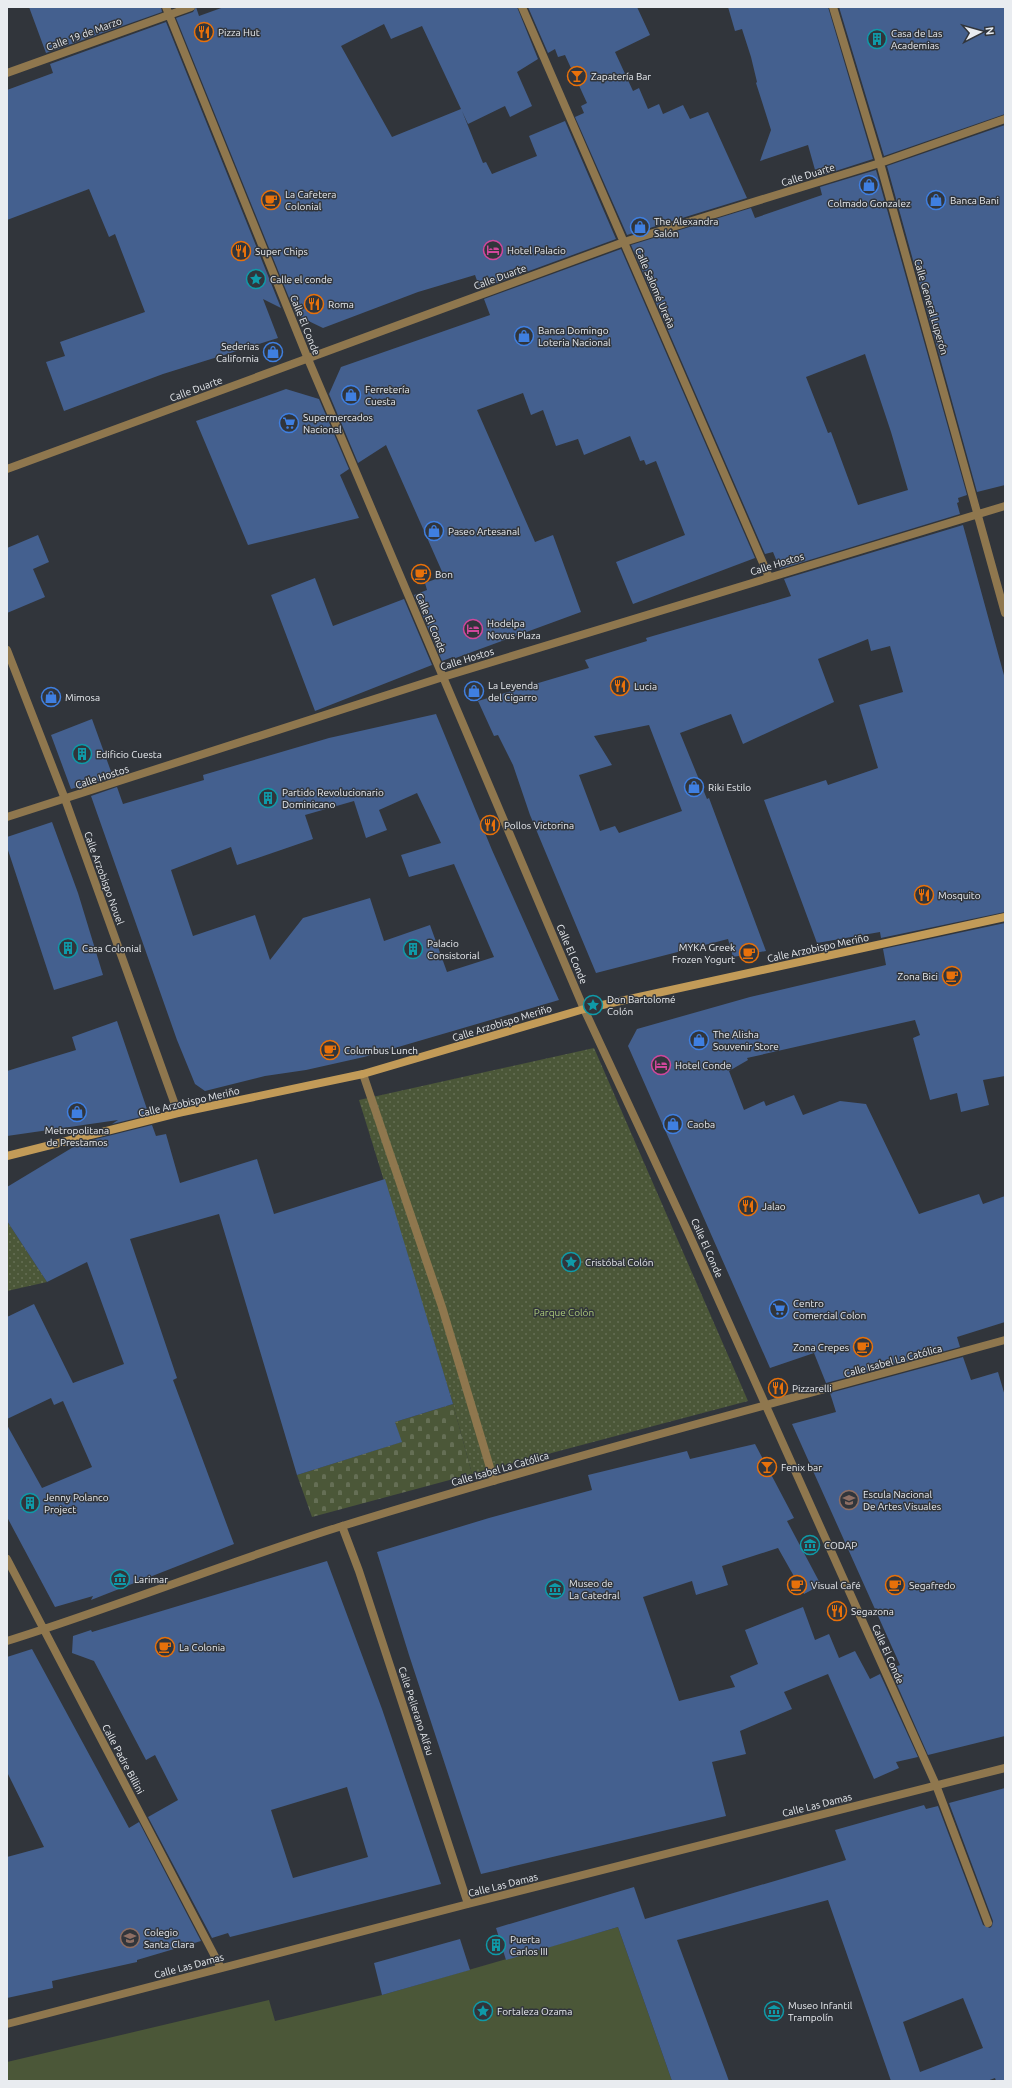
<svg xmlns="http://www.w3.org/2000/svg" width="1012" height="2088" viewBox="0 0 1012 2088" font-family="Ubuntu,sans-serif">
<defs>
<pattern id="cemetery-stones" width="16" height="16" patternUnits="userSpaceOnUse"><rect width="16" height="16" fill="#4b5738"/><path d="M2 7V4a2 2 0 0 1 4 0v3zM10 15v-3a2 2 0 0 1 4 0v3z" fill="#656f55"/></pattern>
<pattern id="park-dots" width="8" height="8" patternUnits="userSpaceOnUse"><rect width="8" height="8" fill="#4b5738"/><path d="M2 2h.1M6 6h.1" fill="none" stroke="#656f55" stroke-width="1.8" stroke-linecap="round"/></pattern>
</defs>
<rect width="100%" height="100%" fill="#31353b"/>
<!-- grass -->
<path fill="#4b5738" d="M 618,1927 L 672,2081 L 7,2081 L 7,2062 L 269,2000 L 275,2021 L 382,1995 Z"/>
<!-- cemetery -->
<path fill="url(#cemetery-stones)" d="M 453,1404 L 472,1474 L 312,1517 L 297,1475 L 401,1442 L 395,1422 Z"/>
<!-- park -->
<path fill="url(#park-dots)" d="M 594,1048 L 748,1401 L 472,1474 L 453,1404 L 359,1100 Z
M 7,1221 L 47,1282 L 7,1291 Z"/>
<!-- building -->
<path fill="#44608f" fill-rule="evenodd" d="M 29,7 L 161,7 L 162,12 L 46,53 Z
M 196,7 L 199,16 L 224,7 L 517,7 L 538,59 L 517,72 L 532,106 L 510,117 L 505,106 L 468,124 L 462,111 L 483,163 L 486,162 L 492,174 L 537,156 L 529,136 L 565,121 L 616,239 L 480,289 L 475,275 L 418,292 L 323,328 L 296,315 L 176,18 L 193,12 ZM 384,24 L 391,39 L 422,26 L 461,109 L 392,137 L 341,46 Z
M 528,7 L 637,7 L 650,35 L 615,52 L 633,91 L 639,88 L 648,109 L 659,104 L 663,114 L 683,105 L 690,119 L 708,112 L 747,198 L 627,235 L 575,117 L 584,113 L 581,106 L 587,103 L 565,55 L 558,57 L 555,49 L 548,53 Z
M 728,7 L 828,7 L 873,159 L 817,177 L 808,145 L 760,161 L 771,130 L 756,83 L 757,82 L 751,57 L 742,29 L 735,31 Z
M 839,7 L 1005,7 L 1005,114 L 884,156 Z
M 166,22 L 281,308 L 263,299 L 278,338 L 163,374 L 64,411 L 46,362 L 65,356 L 60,342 L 145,312 L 115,234 L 109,237 L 89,189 L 7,220 L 7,90 L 53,73 L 50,64 Z
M 1005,125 L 1005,485 L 977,492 L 887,166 Z
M 876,170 L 967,495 L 958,498 L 959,502 L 957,503 L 960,514 L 780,569 L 773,552 L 765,554 L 631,245 L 751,208 L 755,218 L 822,195 L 820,187 ZM 865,354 L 891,432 L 908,490 L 858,505 L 831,432 L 828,433 L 806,377 Z
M 621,249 L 755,558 L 633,604 L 616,562 L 685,535 L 656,461 L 646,465 L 644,460 L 640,461 L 630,436 L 584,455 L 578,439 L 556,446 L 543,410 L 531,415 L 523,393 L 477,410 L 535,542 L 553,535 L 581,612 L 453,659 L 453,657 L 442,661 L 414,595 L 427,590 L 425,583 L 444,576 L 386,445 L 358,463 L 329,394 L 341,367 L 490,315 L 484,299 Z
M 286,389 L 319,399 L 349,469 L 340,475 L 359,518 L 248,545 L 196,421 Z
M 963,525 L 1005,679 L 1005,912 L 881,938 L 880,932 L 817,943 L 764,800 L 826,780 L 828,785 L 878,768 L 859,705 L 903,692 L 890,646 L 871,651 L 868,639 L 818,659 L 834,702 L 743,744 L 731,714 L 680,733 L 707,799 L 709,798 L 766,951 L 733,957 L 728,939 L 596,973 L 530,815 L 513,765 L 498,735 L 494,736 L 478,701 L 589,668 L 585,660 L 647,641 L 646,638 L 791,596 L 784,579 ZM 649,725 L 682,811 L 619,833 L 615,826 L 600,831 L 579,775 L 612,765 L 594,736 Z
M 38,535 L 49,562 L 33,569 L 45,597 L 7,613 L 7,548 Z
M 315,578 L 333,626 L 404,599 L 432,665 L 315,711 L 271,595 Z
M 436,714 L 492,850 L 559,1000 L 364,1057 L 306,1070 L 265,1076 L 205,1091 L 195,1084 L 177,1040 L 91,796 L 117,787 L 123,804 L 204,780 L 203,775 L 329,738 ZM 417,793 L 441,843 L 401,855 L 409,877 L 454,864 L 494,957 L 447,972 L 430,925 L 384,941 L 370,898 L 303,918 L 270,960 L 255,915 L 193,936 L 171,870 L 231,847 L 237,865 L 313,839 L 305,815 L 354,801 L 366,838 L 387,830 L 379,810 Z
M 92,719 L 113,777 L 71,789 L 51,735 Z
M 52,822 L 78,893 L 103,975 L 54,990 L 7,847 L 7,837 Z
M 1005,923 L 1005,1076 L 983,1080 L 989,1105 L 961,1112 L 957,1093 L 930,1100 L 913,1038 L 920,1035 L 915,1020 L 747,1058 L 748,1060 L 729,1071 L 744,1110 L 764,1101 L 766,1106 L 794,1095 L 803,1115 L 840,1101 L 866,1104 L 919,1214 L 979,1194 L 983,1204 L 1005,1196 L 1005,1322 L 957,1337 L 960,1347 L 826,1383 L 814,1353 L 770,1368 L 628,1046 L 637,1029 L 750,997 L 886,965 L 883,949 Z
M 117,1021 L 149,1115 L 112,1124 L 118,1120 L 7,1136 L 7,1071 L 76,1050 L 72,1037 Z
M 152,1125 L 156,1136 L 166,1134 L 180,1183 L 257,1159 L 274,1214 L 385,1179 L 453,1404 L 395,1422 L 402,1442 L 297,1475 L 219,1214 L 130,1239 L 177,1378 L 173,1380 L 234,1544 L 91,1600 L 93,1596 L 55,1607 L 7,1517 L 7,1425 L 42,1488 L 92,1467 L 63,1401 L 54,1405 L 51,1398 L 7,1419 L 7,1317 L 34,1304 L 73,1383 L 124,1364 L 87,1262 L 47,1282 L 7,1221 L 7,1187 L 80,1143 Z
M 963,1357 L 971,1380 L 998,1372 L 1005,1396 L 1005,1736 L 928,1755 L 890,1669 L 900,1665 L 792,1424 L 836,1412 L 830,1393 Z
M 755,1444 L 794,1518 L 787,1521 L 821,1585 L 804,1594 L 778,1548 L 722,1566 L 728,1585 L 696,1595 L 692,1581 L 643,1597 L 679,1701 L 735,1687 L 730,1676 L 758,1664 L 745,1630 L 803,1607 L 815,1640 L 829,1634 L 839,1658 L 855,1651 L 870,1679 L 880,1674 L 918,1757 L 896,1762 L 899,1768 L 874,1779 L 828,1674 L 784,1692 L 792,1709 L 740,1731 L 746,1754 L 712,1762 L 726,1816 L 481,1874 L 409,1655 L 377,1552 L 489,1518 L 592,1490 L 588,1475 L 687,1451 L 690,1459 Z
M 327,1561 L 382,1709 L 441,1884 L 230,1937 L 228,1933 L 212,1938 L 148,1817 L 178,1800 L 155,1755 L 146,1760 L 94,1661 L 72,1653 L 73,1636 L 91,1630 L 92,1632 ZM 347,1787 L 368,1857 L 293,1878 L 271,1810 Z
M 32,1649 L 129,1828 L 139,1822 L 201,1941 L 137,1960 L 137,1962 L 52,1981 L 53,1988 L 7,1998 L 7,1857 L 44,1847 L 7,1772 L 7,1657 Z
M 1005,1788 L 1005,2081 L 996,2081 L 995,2078 L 987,2081 L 891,2081 L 828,1900 L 677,1940 L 729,2081 L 672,2081 L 618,1927 L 506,1960 L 496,1928 L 634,1887 L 645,1919 L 846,1860 L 835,1830 L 924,1805 L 926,1809 L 938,1806 L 983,1925 L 990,1928 L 992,1926 L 993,1921 L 949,1803 ZM 963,1998 L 983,2048 L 920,2072 L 903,2022 Z
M 460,1939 L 470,1970 L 382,1995 L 374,1963 Z"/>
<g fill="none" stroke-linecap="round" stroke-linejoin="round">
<!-- street -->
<path stroke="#8f774e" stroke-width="8" d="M 166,7 L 308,359 L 584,1009 L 688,1232 L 936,1785 L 988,1923
M 522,7 L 769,577
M 833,7 L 880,163 L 1005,613
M 7,73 L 191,7
M 7,469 L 624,242 L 880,163 L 1005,119
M 7,650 L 65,799 L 178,1113
M 7,817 L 443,677 L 1005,506
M 363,1074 L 442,1307 L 494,1481
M 342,1526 L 359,1571 L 468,1904
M 7,1559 L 221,1968
M 7,1641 C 119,1606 227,1562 339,1527 C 559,1459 783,1401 1005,1340
M 7,2024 L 468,1904 L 1005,1768"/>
<!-- secondary -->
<path stroke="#c29b58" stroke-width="8" d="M 7,1156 L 178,1113 L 363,1074 L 584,1009 L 1005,917"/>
</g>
<!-- icons -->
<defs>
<symbol id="restaurant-ring" viewBox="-11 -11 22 22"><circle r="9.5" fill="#31353b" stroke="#e8710a" stroke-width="1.5"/><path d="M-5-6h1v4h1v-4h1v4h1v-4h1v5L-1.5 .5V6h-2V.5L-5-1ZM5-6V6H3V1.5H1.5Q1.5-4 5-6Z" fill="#e8710a"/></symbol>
<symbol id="building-ring" viewBox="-11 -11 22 22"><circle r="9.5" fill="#31353b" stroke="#0f9aa8" stroke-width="1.5"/><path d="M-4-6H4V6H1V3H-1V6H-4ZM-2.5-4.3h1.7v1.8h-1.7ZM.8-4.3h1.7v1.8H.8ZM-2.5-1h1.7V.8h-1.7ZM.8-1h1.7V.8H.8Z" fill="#0f9aa8"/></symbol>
<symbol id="bar-ring" viewBox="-11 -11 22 22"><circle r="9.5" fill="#31353b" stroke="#e8710a" stroke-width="1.5"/><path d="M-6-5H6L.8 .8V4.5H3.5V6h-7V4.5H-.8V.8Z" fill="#e8710a"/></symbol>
<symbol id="shop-ring" viewBox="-11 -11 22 22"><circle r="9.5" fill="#31353b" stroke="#3f7fe0" stroke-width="1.5"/><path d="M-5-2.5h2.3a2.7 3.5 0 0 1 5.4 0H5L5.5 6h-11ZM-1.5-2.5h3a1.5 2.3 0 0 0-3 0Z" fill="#3f7fe0"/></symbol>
<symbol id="cafe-ring" viewBox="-11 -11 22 22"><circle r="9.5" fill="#31353b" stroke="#e8710a" stroke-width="1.5"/><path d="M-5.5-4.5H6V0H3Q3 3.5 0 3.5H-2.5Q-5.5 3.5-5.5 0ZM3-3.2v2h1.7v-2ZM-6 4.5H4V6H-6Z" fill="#e8710a"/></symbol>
<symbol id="hotel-ring" viewBox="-11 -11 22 22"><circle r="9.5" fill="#31353b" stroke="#d1479c" stroke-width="1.5"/><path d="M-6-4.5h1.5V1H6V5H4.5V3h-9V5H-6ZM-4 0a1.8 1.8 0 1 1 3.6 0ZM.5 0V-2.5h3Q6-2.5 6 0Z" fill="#d1479c"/></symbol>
<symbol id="sight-ring" viewBox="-11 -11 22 22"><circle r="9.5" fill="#31353b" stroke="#0f9aa8" stroke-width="1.5"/><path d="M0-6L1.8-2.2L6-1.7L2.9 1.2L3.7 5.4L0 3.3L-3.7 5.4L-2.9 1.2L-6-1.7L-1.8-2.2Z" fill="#0f9aa8"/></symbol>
<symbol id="supermarket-ring" viewBox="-11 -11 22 22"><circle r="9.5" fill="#31353b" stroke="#3f7fe0" stroke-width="1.5"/><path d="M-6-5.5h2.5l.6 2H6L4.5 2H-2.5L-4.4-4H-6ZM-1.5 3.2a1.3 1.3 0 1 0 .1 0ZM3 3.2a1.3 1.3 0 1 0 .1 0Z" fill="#3f7fe0"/></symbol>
<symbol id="university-ring" viewBox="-11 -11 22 22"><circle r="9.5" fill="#31353b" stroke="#8d6e63" stroke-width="1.5"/><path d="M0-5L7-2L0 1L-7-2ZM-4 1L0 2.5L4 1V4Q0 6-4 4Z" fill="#8d6e63"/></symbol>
<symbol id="museum-ring" viewBox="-11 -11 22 22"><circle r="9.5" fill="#31353b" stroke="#0f9aa8" stroke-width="1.5"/><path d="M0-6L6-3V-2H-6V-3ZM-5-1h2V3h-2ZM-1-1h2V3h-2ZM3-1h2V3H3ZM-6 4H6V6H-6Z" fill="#0f9aa8"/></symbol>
<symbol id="school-ring" viewBox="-11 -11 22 22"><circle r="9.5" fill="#31353b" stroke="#8d6e63" stroke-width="1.5"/><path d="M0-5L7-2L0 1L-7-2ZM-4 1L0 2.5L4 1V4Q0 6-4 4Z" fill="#8d6e63"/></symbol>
</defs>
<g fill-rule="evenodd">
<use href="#restaurant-ring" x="193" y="21" width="22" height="22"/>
<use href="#building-ring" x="866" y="28" width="22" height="22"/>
<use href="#bar-ring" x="566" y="65" width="22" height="22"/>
<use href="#shop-ring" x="858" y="174" width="22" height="22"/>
<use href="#cafe-ring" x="260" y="189" width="22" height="22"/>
<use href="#shop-ring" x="925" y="189" width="22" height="22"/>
<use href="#shop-ring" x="629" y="216" width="22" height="22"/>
<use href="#hotel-ring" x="482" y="239" width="22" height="22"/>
<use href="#restaurant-ring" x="230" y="240" width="22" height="22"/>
<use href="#sight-ring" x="245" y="268" width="22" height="22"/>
<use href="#restaurant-ring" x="303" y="293" width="22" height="22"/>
<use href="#shop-ring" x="513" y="325" width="22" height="22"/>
<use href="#shop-ring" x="262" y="341" width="22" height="22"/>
<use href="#shop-ring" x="340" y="384" width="22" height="22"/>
<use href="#supermarket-ring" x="278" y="412" width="22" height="22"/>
<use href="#shop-ring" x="423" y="520" width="22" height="22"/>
<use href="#cafe-ring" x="410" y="563" width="22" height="22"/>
<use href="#hotel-ring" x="462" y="618" width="22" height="22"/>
<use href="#restaurant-ring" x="609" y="675" width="22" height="22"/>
<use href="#shop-ring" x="463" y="680" width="22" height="22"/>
<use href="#shop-ring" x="40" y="686" width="22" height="22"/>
<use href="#building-ring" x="71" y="743" width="22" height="22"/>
<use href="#shop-ring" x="683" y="776" width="22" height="22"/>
<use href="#building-ring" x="257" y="787" width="22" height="22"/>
<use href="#restaurant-ring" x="479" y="814" width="22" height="22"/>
<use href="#restaurant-ring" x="913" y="884" width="22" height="22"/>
<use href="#building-ring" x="57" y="937" width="22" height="22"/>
<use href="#building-ring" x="402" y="938" width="22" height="22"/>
<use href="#cafe-ring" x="738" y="942" width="22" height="22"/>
<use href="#cafe-ring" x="941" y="965" width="22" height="22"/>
<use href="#sight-ring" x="582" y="994" width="22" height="22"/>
<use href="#shop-ring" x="688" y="1029" width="22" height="22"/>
<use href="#cafe-ring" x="319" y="1039" width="22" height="22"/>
<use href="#hotel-ring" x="650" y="1054" width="22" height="22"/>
<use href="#shop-ring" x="66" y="1101" width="22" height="22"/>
<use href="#shop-ring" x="662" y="1113" width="22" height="22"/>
<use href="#restaurant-ring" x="737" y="1195" width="22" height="22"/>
<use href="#sight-ring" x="560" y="1251" width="22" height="22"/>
<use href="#supermarket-ring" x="768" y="1298" width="22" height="22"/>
<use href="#cafe-ring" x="852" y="1336" width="22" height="22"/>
<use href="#restaurant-ring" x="767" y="1377" width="22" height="22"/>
<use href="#bar-ring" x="756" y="1456" width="22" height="22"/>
<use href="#university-ring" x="838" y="1489" width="22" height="22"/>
<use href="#building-ring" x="19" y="1492" width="22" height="22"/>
<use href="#museum-ring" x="799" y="1534" width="22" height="22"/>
<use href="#museum-ring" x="109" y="1568" width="22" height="22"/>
<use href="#cafe-ring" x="786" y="1574" width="22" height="22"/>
<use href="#cafe-ring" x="884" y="1574" width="22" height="22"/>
<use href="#museum-ring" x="544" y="1578" width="22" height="22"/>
<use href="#restaurant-ring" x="826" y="1600" width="22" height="22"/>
<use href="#cafe-ring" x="154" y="1636" width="22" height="22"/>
<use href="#school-ring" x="119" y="1927" width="22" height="22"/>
<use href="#building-ring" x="485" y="1934" width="22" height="22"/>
<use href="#sight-ring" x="472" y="2000" width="22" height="22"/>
<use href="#museum-ring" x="763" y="2000" width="22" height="22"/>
</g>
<g text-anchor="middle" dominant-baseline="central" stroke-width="3" stroke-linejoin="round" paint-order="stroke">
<!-- poi labels -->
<g font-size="10" fill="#e9ecf0" stroke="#31353b" text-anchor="start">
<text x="218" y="32">Pizza Hut</text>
<text x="891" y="33">Casa de Las<tspan x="891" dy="12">Academias</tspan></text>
<text x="591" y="76">Zapatería Bar</text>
<text x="285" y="194">La Cafetera<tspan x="285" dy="12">Colonial</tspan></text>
<text x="950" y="200">Banca Bani</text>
<text x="869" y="203" text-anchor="middle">Colmado Gonzalez</text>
<text x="654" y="221">The Alexandra<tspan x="654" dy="12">Salón</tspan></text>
<text x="507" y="250">Hotel Palacio</text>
<text x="255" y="251">Super Chips</text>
<text x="270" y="279">Calle el conde</text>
<text x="328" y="304">Roma</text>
<text x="538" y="330">Banca Domingo<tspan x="538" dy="12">Loteria Nacional</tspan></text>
<text x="259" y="346" text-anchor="end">Sederias<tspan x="259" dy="12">California</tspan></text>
<text x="365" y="389">Ferretería<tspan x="365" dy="12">Cuesta</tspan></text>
<text x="303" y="417">Supermercados<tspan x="303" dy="12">Nacional</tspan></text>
<text x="448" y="531">Paseo Artesanal</text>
<text x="435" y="574">Bon</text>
<text x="487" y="623">Hodelpa<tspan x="487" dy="12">Novus Plaza</tspan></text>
<text x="488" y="685">La Leyenda<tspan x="488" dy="12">del Cigarro</tspan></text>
<text x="634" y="686">Lucia</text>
<text x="65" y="697">Mimosa</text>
<text x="96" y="754">Edificio Cuesta</text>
<text x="708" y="787">Riki Estilo</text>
<text x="282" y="792">Partido Revolucionario<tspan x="282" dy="12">Dominicano</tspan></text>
<text x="504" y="825">Pollos Victorina</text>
<text x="938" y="895">Mosquito</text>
<text x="427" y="943">Palacio<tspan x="427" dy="12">Consistorial</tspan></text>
<text x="735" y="947" text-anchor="end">MYKA Greek<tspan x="735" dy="12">Frozen Yogurt</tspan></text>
<text x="82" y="948">Casa Colonial</text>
<text x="938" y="976" text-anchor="end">Zona Bici</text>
<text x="607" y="999">Don Bartolomé<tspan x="607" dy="12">Colón</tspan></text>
<text x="713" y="1034">The Alisha<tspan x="713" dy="12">Souvenir Store</tspan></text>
<text x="344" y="1050">Columbus Lunch</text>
<text x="675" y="1065">Hotel Conde</text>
<text x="687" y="1124">Caoba</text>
<text x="77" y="1130" text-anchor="middle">Metropolitana<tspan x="77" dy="12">de Prestamos</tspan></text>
<text x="762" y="1206">Jalao</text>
<text x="585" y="1262">Cristóbal Colón</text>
<text x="793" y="1303">Centro<tspan x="793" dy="12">Comercial Colon</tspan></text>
<text x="849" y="1347" text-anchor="end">Zona Crepes</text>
<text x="792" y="1388">Pizzarelli</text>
<text x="781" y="1467">Fenix bar</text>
<text x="863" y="1494">Escula Nacional<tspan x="863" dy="12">De Artes Visuales</tspan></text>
<text x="44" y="1497">Jenny Polanco<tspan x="44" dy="12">Project</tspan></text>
<text x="824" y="1545">CODAP</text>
<text x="134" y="1579">Larimar</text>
<text x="569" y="1583">Museo de<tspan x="569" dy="12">La Catedral</tspan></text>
<text x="811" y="1585">Visual Café</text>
<text x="909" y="1585">Segafredo</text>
<text x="851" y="1611">Segazona</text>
<text x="179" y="1647">La Colonia</text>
<text x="144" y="1932">Colegio<tspan x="144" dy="12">Santa Clara</tspan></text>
<text x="510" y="1939">Puerta<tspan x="510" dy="12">Carlos III</tspan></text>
<text x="788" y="2005">Museo Infantil<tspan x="788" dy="12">Trampolín</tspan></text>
<text x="497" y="2011">Fortaleza Ozama</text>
</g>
<!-- street labels -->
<g font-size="10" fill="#e9ecf0" stroke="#31353b">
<text transform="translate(84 34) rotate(-20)">Calle 19 de Marzo</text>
<text transform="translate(808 175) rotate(-17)">Calle Duarte</text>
<text transform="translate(500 277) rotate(-20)">Calle Duarte</text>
<text transform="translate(655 288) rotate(67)">Calle Salomé Ureña</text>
<text transform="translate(931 307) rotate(74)">Calle General Luperón</text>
<text transform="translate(305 325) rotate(68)">Calle El Conde</text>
<text transform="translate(196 389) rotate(-20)">Calle Duarte</text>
<text transform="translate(777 564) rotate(-17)">Calle Hostos</text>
<text transform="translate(431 623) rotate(67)">Calle El Conde</text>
<text transform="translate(467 659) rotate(-17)">Calle Hostos</text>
<text transform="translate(102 777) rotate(-18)">Calle Hostos</text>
<text transform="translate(104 878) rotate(70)">Calle Arzobispo Nouel</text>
<text transform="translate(818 948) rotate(-12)">Calle Arzobispo Meriño</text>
<text transform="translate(572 954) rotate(67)">Calle El Conde</text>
<text transform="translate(502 1023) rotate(-17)">Calle Arzobispo Meriño</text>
<text transform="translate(189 1102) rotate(-13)">Calle Arzobispo Meriño</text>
<text transform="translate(707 1248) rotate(66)">Calle El Conde</text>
<text transform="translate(893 1361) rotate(-15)">Calle Isabel La Católica</text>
<text transform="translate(500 1469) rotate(-16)">Calle Isabel La Católica</text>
<text transform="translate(888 1654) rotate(66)">Calle El Conde</text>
<text transform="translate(416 1711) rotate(72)">Calle Pellerano Alfau</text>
<text transform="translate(123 1759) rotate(62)">Calle Padre Billini</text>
<text transform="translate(817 1805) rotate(-14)">Calle Las Damas</text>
<text transform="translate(503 1885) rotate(-14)">Calle Las Damas</text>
<text transform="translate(189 1966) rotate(-15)">Calle Las Damas</text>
</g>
<!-- park labels -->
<g font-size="10" fill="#adcb7a" stroke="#31353b">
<text x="564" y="1312">Parque Colón</text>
</g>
</g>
<!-- border -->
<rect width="1012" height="2088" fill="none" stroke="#e9ecf0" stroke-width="16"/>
<!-- north arrow -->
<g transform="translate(980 32) rotate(84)" stroke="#31353b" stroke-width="3" paint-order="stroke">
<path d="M0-3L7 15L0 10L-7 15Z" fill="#e9ecf0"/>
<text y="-6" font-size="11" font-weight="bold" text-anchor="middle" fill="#e9ecf0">N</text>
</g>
</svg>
